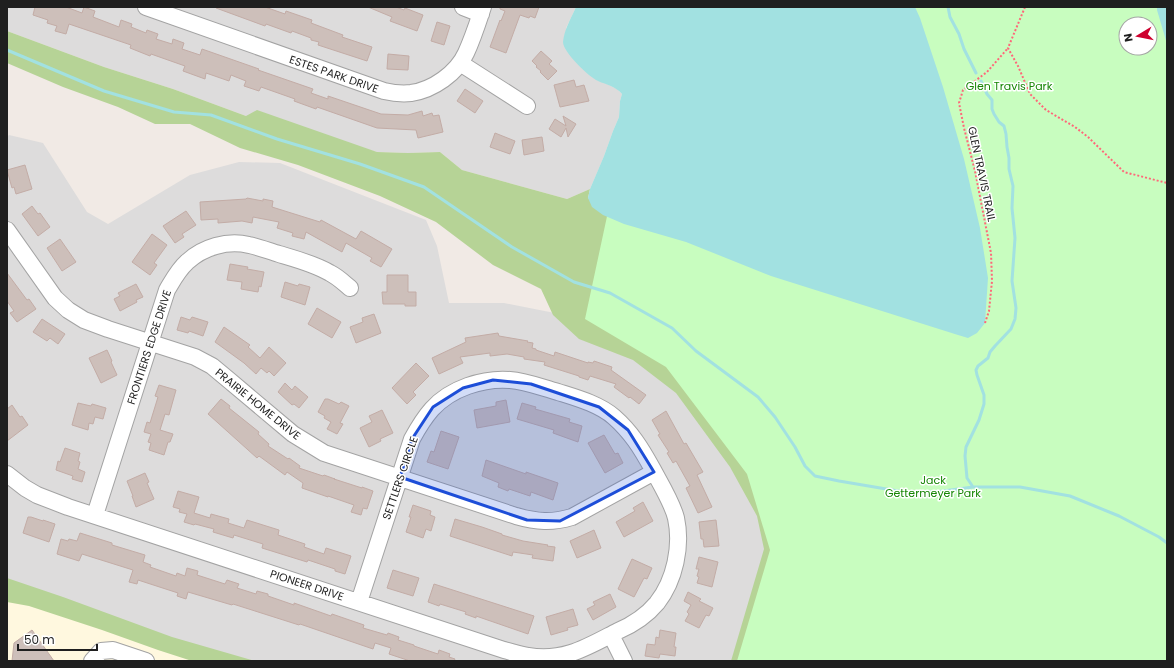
<svg xmlns="http://www.w3.org/2000/svg" width="1174" height="668" viewBox="0 0 1174 668" font-family="Poppins,sans-serif">
<rect width="100%" height="100%" fill="#f1eae5"/>
<!-- residential -->
<path fill="#dddcdc" d="M 7,7 L 576,7 L 566,28 L 577,63 L 597,80 L 607,84 L 617,89 L 622,94 L 620,101 L 619,117 L 613,131 L 604,156 L 590,189 L 567,199 L 462,170 L 440,152 L 408,153 L 377,152 L 246,116 L 173,89 L 104,67 L 7,31 Z
M 9,135 L 43,143 L 87,212 L 108,224 L 190,175 L 239,162 L 280,163 L 426,220 L 437,246 L 449,303 L 504,303 L 585,319 L 666,367 L 747,474 L 770,550 L 737,661 L 236,661 L 7,584 L 7,137 Z"/>
<!-- education -->
<path fill="#fff8df" d="M 7,584 L 236,661 L 7,661 Z"/>
<!-- forest -->
<path fill="#b6d396" d="M 7,31 L 104,67 L 173,89 L 246,116 L 257,110 L 377,152 L 408,153 L 440,152 L 462,170 L 567,199 L 590,189 L 588,198 L 624,224 L 1167,661 L 731,661 L 764,549 L 757,516 L 730,467 L 676,393 L 633,360 L 579,339 L 553,315 L 541,289 L 493,265 L 436,222 L 380,196 L 298,165 L 240,148 L 190,124 L 155,124 L 118,107 L 63,87 L 7,63 Z
M 7,578 L 63,597 L 172,637 L 255,661 L 192,661 L 158,650 L 102,630 L 29,606 L 7,602 Z"/>
<!-- park -->
<path fill="#c8fdbf" fill-rule="evenodd" d="M 897,7 L 1167,7 L 1167,661 L 737,661 L 770,550 L 747,474 L 666,367 L 585,319 L 612,193 ZM 1126,24 L 1150,24 L 1150,48 L 1126,48 Z"/>
<!-- water -->
<path fill="#a2e1e1" d="M 576,7 L 915,7 L 920,18 L 943,87 L 964,159 L 980,228 L 988,278 L 985,323 L 977,333 L 968,338 L 958,335 L 771,276 L 686,242 L 624,224 L 603,215 L 592,207 L 588,198 L 590,189 L 604,156 L 613,131 L 619,117 L 620,101 L 622,94 C 615,86 607,85 598,81 C 589,77 563,52 563,42 C 564,30 571,18 576,7 Z
M 1157,7 L 1167,7 L 1167,44 L 1157,10 Z"/>
<g fill="none" stroke-linecap="round" stroke-linejoin="round">
<!-- stream -->
<path stroke="#a2e1e1" stroke-width="3" d="M 948,7 L 950,17 L 959,34 L 964,49 L 976,73
M 7,50 L 104,91 L 174,112 L 211,115 L 277,139 L 360,164 L 424,187 L 512,247 L 574,282 L 610,293 L 672,328 L 696,351 L 758,397 L 775,417 L 795,447 L 805,466 L 815,476 L 839,481 L 904,492 L 936,492 L 973,487 L 1020,487 L 1070,496 L 1119,516 L 1159,537 L 1167,543
M 973,487 L 967,478 L 965,456 L 966,447 L 979,420 L 984,404 L 984,395 L 977,375 L 976,370 L 978,366 L 988,358 L 990,352 L 995,346 L 1011,329 L 1015,319 L 1016,308 L 1012,281 L 1015,238 L 1012,208 L 1013,186 L 1009,169 L 1009,158 L 1007,147 L 1006,134 L 1004,126 L 999,122 L 994,114 L 992,109 L 992,100 L 987,94 L 981,81"/>
</g>
<!-- building -->
<path fill="#cdbfba" stroke="#c3aca6" d="M 35,7 L 66,7 L 82,13 L 84,7 L 95,11 L 93,17 L 119,27 L 121,20 L 132,24 L 131,27 L 146,33 L 147,30 L 158,34 L 156,39 L 172,44 L 173,39 L 184,43 L 182,49 L 200,55 L 202,49 L 259,69 L 258,70 L 313,89 L 311,93 L 328,99 L 328,96 L 381,114 L 408,115 L 422,111 L 423,116 L 432,113 L 433,116 L 439,115 L 443,132 L 418,138 L 416,130 L 377,128 L 317,107 L 316,109 L 294,101 L 295,99 L 261,87 L 259,91 L 244,86 L 246,81 L 231,75 L 229,81 L 206,73 L 205,79 L 183,71 L 185,66 L 151,54 L 150,56 L 130,48 L 131,45 L 69,24 L 66,34 L 55,31 L 57,26 L 47,23 L 48,20 L 33,15 Z
M 216,7 L 265,7 L 285,14 L 286,11 L 312,20 L 311,23 L 343,35 L 342,37 L 372,47 L 367,61 L 318,45 L 319,42 L 311,40 L 311,38 L 292,31 L 291,33 L 266,24 L 265,26 L 216,8 Z
M 368,7 L 396,7 L 404,10 L 405,8 L 423,15 L 417,31 L 390,21 L 392,17 Z
M 500,7 L 539,7 L 535,18 L 530,16 L 529,18 L 520,15 L 506,53 L 490,47 L 500,20 L 501,21 L 505,11 L 500,9 Z
M 437,22 L 450,26 L 444,45 L 431,41 Z
M 541,51 L 552,61 L 549,64 L 557,71 L 548,80 L 540,72 L 541,71 L 536,67 L 537,66 L 532,61 Z
M 388,54 L 409,56 L 408,70 L 387,69 Z
M 574,80 L 576,87 L 584,85 L 589,101 L 560,107 L 554,85 Z
M 465,89 L 483,101 L 475,113 L 457,101 Z
M 563,116 L 576,124 L 568,137 L 566,128 L 561,137 L 549,129 L 555,119 L 566,126 Z
M 495,133 L 515,141 L 510,154 L 490,147 Z
M 542,137 L 544,151 L 524,155 L 522,140 Z
M 25,165 L 32,189 L 16,194 L 14,187 L 12,188 L 10,181 L 7,170 Z
M 247,198 L 263,201 L 263,199 L 273,201 L 272,207 L 320,222 L 321,220 L 356,239 L 361,231 L 392,249 L 381,267 L 370,261 L 372,258 L 346,243 L 342,252 L 306,232 L 304,239 L 292,236 L 293,233 L 277,228 L 279,222 L 253,217 L 252,223 L 242,221 L 218,223 L 218,219 L 201,220 L 200,202 L 246,199 Z
M 32,206 L 38,214 L 40,213 L 50,227 L 38,236 L 22,214 Z
M 186,211 L 196,225 L 182,234 L 184,237 L 175,243 L 163,226 Z
M 152,234 L 167,245 L 154,263 L 157,265 L 150,275 L 132,262 Z
M 60,239 L 76,262 L 62,271 L 47,248 Z
M 230,264 L 248,267 L 247,269 L 264,272 L 261,287 L 259,286 L 258,292 L 241,289 L 242,282 L 227,280 Z
M 7,273 L 27,300 L 29,299 L 36,309 L 17,322 L 10,313 L 14,311 L 7,301 Z
M 387,275 L 408,275 L 408,292 L 416,292 L 416,306 L 405,306 L 405,304 L 383,304 L 382,292 L 387,292 Z
M 285,282 L 298,286 L 299,284 L 310,287 L 305,305 L 281,297 Z
M 136,284 L 143,297 L 136,300 L 137,302 L 120,311 L 114,299 L 120,296 L 118,293 Z
M 317,308 L 341,322 L 332,338 L 308,324 Z
M 374,314 L 381,333 L 356,343 L 350,327 L 363,322 L 362,318 Z
M 181,317 L 190,320 L 192,317 L 208,322 L 203,336 L 189,331 L 188,333 L 177,330 Z
M 42,319 L 65,334 L 58,344 L 50,338 L 47,341 L 33,332 Z
M 224,327 L 250,345 L 248,347 L 260,358 L 269,347 L 286,363 L 274,376 L 269,371 L 267,373 L 261,368 L 256,374 L 244,363 L 215,342 Z
M 498,333 L 499,336 L 528,341 L 527,342 L 533,343 L 532,348 L 536,349 L 536,350 L 554,356 L 555,352 L 588,363 L 588,362 L 593,363 L 594,361 L 612,367 L 611,370 L 646,395 L 639,404 L 630,397 L 629,398 L 614,387 L 616,384 L 590,376 L 588,380 L 579,377 L 579,376 L 544,365 L 545,362 L 524,359 L 524,357 L 507,354 L 490,356 L 490,353 L 460,357 L 463,363 L 439,374 L 432,358 L 466,342 L 465,338 Z
M 107,350 L 112,361 L 111,362 L 117,375 L 101,383 L 89,358 Z
M 416,363 L 429,376 L 413,392 L 416,395 L 407,404 L 392,388 Z
M 285,383 L 292,390 L 295,386 L 308,397 L 299,408 L 294,404 L 292,405 L 278,392 Z
M 159,385 L 176,390 L 169,415 L 165,414 L 160,430 L 173,434 L 170,442 L 168,442 L 164,455 L 149,450 L 151,443 L 148,442 L 151,434 L 144,432 L 147,422 L 150,423 L 158,397 L 155,396 Z
M 221,399 L 230,406 L 229,408 L 259,432 L 258,434 L 269,444 L 268,446 L 288,459 L 289,458 L 300,466 L 299,468 L 323,476 L 324,475 L 335,479 L 334,479 L 362,488 L 362,487 L 373,491 L 367,509 L 363,508 L 361,515 L 351,512 L 354,505 L 328,496 L 328,497 L 302,488 L 303,483 L 287,472 L 285,475 L 259,456 L 257,458 L 208,414 Z
M 325,399 L 328,399 L 339,404 L 341,402 L 349,406 L 340,423 L 343,424 L 337,434 L 327,429 L 331,422 L 324,418 L 325,416 L 318,412 Z
M 506,400 L 510,422 L 477,428 L 474,410 L 496,406 L 496,402 Z
M 78,403 L 91,406 L 92,404 L 106,408 L 103,419 L 95,417 L 93,424 L 89,423 L 88,430 L 72,425 Z
M 522,403 L 536,407 L 535,409 L 570,419 L 569,422 L 582,426 L 578,442 L 553,433 L 554,430 L 517,419 Z
M 12,405 L 20,417 L 22,416 L 28,425 L 7,441 L 7,409 Z
M 382,410 L 393,433 L 380,439 L 381,441 L 369,447 L 360,428 L 372,422 L 369,416 Z
M 666,411 L 684,444 L 686,443 L 703,472 L 697,475 L 712,507 L 698,513 L 686,488 L 690,486 L 676,461 L 673,463 L 667,453 L 669,452 L 658,435 L 660,434 L 652,420 Z
M 441,431 L 459,437 L 448,469 L 427,462 L 431,451 L 434,452 Z
M 604,435 L 615,454 L 618,453 L 623,463 L 605,473 L 588,443 Z
M 65,448 L 80,453 L 78,461 L 80,462 L 78,469 L 85,472 L 82,482 L 72,479 L 73,476 L 56,470 L 58,461 L 60,462 Z
M 486,460 L 526,474 L 526,472 L 558,483 L 553,500 L 531,492 L 530,496 L 509,489 L 508,491 L 498,487 L 499,483 L 482,476 Z
M 145,473 L 149,482 L 147,483 L 154,499 L 136,507 L 132,496 L 133,496 L 127,481 Z
M 178,491 L 199,497 L 194,513 L 210,518 L 211,514 L 229,519 L 228,523 L 244,528 L 247,520 L 279,530 L 278,535 L 305,544 L 304,547 L 324,554 L 326,548 L 351,556 L 345,574 L 335,571 L 335,569 L 308,560 L 307,562 L 262,548 L 263,544 L 234,535 L 233,538 L 213,532 L 214,529 L 195,524 L 194,525 L 184,522 L 187,514 L 179,512 L 180,509 L 173,507 Z
M 643,502 L 653,521 L 624,537 L 616,522 L 635,511 L 633,508 Z
M 413,505 L 431,511 L 430,515 L 435,517 L 431,531 L 426,529 L 423,538 L 406,532 L 411,517 L 409,517 Z
M 28,517 L 31,517 L 43,521 L 43,520 L 55,524 L 49,542 L 23,533 Z
M 455,519 L 482,527 L 502,534 L 502,535 L 523,541 L 548,545 L 547,546 L 555,547 L 553,561 L 532,558 L 533,555 L 513,552 L 512,556 L 450,536 Z
M 716,520 L 719,546 L 704,547 L 703,539 L 701,539 L 699,522 Z
M 594,530 L 601,548 L 577,558 L 570,541 Z
M 80,533 L 112,543 L 112,545 L 145,555 L 143,562 L 151,565 L 150,567 L 176,576 L 177,573 L 185,576 L 187,568 L 198,571 L 197,575 L 225,584 L 227,580 L 239,584 L 237,588 L 256,594 L 257,591 L 268,594 L 268,596 L 294,605 L 294,603 L 331,616 L 332,614 L 364,625 L 363,628 L 387,635 L 388,633 L 399,637 L 398,640 L 414,645 L 414,646 L 438,654 L 439,650 L 450,654 L 449,657 L 455,659 L 454,661 L 410,661 L 389,654 L 391,648 L 375,643 L 373,649 L 300,624 L 299,625 L 233,604 L 232,605 L 188,592 L 186,599 L 177,596 L 178,593 L 138,580 L 137,584 L 129,582 L 133,570 L 82,554 L 79,561 L 57,554 L 61,539 L 68,541 L 69,539 L 77,541 Z
M 699,557 L 718,562 L 712,587 L 697,583 L 699,577 L 697,576 L 699,569 L 696,569 Z
M 632,559 L 652,568 L 647,579 L 644,578 L 634,597 L 618,589 Z
M 393,570 L 419,578 L 413,596 L 387,588 Z
M 434,584 L 534,616 L 528,634 L 476,616 L 476,618 L 465,614 L 466,612 L 440,604 L 439,606 L 428,602 Z
M 688,592 L 701,599 L 699,601 L 713,608 L 709,616 L 706,615 L 699,628 L 685,621 L 689,614 L 687,612 L 691,605 L 684,601 Z
M 610,594 L 616,607 L 593,620 L 587,609 L 595,605 L 593,602 Z
M 573,609 L 578,625 L 567,628 L 568,630 L 551,635 L 546,617 Z
M 32,630 L 54,661 L 12,661 L 14,643 Z
M 660,630 L 676,633 L 674,647 L 676,647 L 675,656 L 660,654 L 659,658 L 645,656 L 647,644 L 655,645 L 656,637 L 659,638 Z"/>
<g fill="none" stroke-linecap="round" stroke-linejoin="round">
<defs>
<path id="minor" d="M 146,7 L 384,91 C 393,93 402,94 411,93 C 433,90 457,73 466,53 C 473,38 478,22 483,7
M 463,7 L 481,14
M 460,63 L 527,106
M 7,230 L 55,298 L 68,310 L 84,320 L 108,329 L 195,357 L 212,366 L 230,381 L 293,434 L 324,453 L 516,516 C 537,522 552,523 572,517 L 654,472
M 7,474 L 25,488 L 37,495 L 68,507 L 504,650 C 512,652 520,655 528,656 C 564,662 587,647 618,631 C 632,625 647,615 657,603 C 675,580 682,546 676,518 C 672,502 660,483 652,468 C 641,448 631,432 614,417 C 599,404 577,398 558,392 C 543,388 526,381 510,380 C 483,378 451,388 432,409 C 424,418 418,428 412,439 L 359,602
M 95,515 L 167,290 C 173,280 178,270 187,262 C 203,247 227,240 249,245 C 259,247 269,251 279,254 C 296,259 315,264 330,273 C 338,277 344,283 350,288
M 611,635 L 624,661
M 92,661 L 101,651 L 113,650 L 146,661"/>
</defs>
<!-- minor casing -->
<use href="#minor" stroke="#a3a3a3" stroke-width="18"/>
<!-- path -->
<path stroke="#ff6779" stroke-width="2" stroke-dasharray="2 2" stroke-linecap="butt" d="M 1025,7 L 1008,48 L 1018,66 L 1030,94 L 1046,110 L 1075,127 L 1088,137 L 1124,172 L 1167,183
M 985,323 L 989,311 L 992,281 L 991,253 L 975,171 L 964,128 L 959,103 L 963,90 L 987,72 L 1008,48"/>
<!-- minor -->
<use href="#minor" stroke="#fff" stroke-width="16"/>
</g>
<!-- marked area -->
<path fill="#1d4ed8" fill-opacity="0.2" stroke="#1d4ed8" stroke-width="3" stroke-linejoin="round" d="M 493,380 L 531,384 L 599,407 L 628,430 L 654,472 L 560,521 L 527,520 L 400,477 L 412,439 L 433,407 L 463,388 Z"/>
<g text-anchor="middle" dominant-baseline="central" stroke-width="3" stroke-linejoin="round" paint-order="stroke">
<!-- street labels -->
<g font-size="11" fill="#1f1f1f" stroke="#fff">
<text transform="translate(334 74) rotate(19)">ESTES PARK DRIVE</text>
<text transform="translate(982 174) rotate(78)">GLEN TRAVIS TRAIL</text>
<text transform="translate(149 347) rotate(-72)">FRONTIERS EDGE DRIVE</text>
<text transform="translate(258 404) rotate(39)">PRAIRIE HOME DRIVE</text>
<text transform="translate(400 478) rotate(-71)">SETTLERS CIRCLE</text>
<text transform="translate(307 585) rotate(18)">PIONEER DRIVE</text>
</g>
<!-- park labels -->
<g font-size="11" fill="#168604" stroke="#fff">
<text x="1009" y="86">Glen Travis Park</text>
<text x="933" y="480">Jack<tspan x="933" dy="13">Gettermeyer Park</tspan></text>
</g>
</g>
<!-- border -->
<rect width="1174" height="668" fill="none" stroke="#1f1f1f" stroke-width="16"/>
<!-- north arrow -->
<g transform="translate(1138 36) rotate(260)"><circle r="19" fill="#ffffff" stroke="#a5a5a5"/>
<path d="M0-3L7 15L0 10L-7 15Z" fill="#ce002e"/>
<text y="-6" font-size="11" font-weight="bold" text-anchor="middle" fill="#1f1f1f">N</text>
</g>
<!-- scale -->
<path d="M18 644v6h79v-6" fill="none" stroke="#1f1f1f" stroke-width="2"/>
<text x="24" y="644" font-size="12" fill="#1f1f1f" stroke="#ffffff" stroke-width="3" paint-order="stroke">50 m</text>
</svg>
